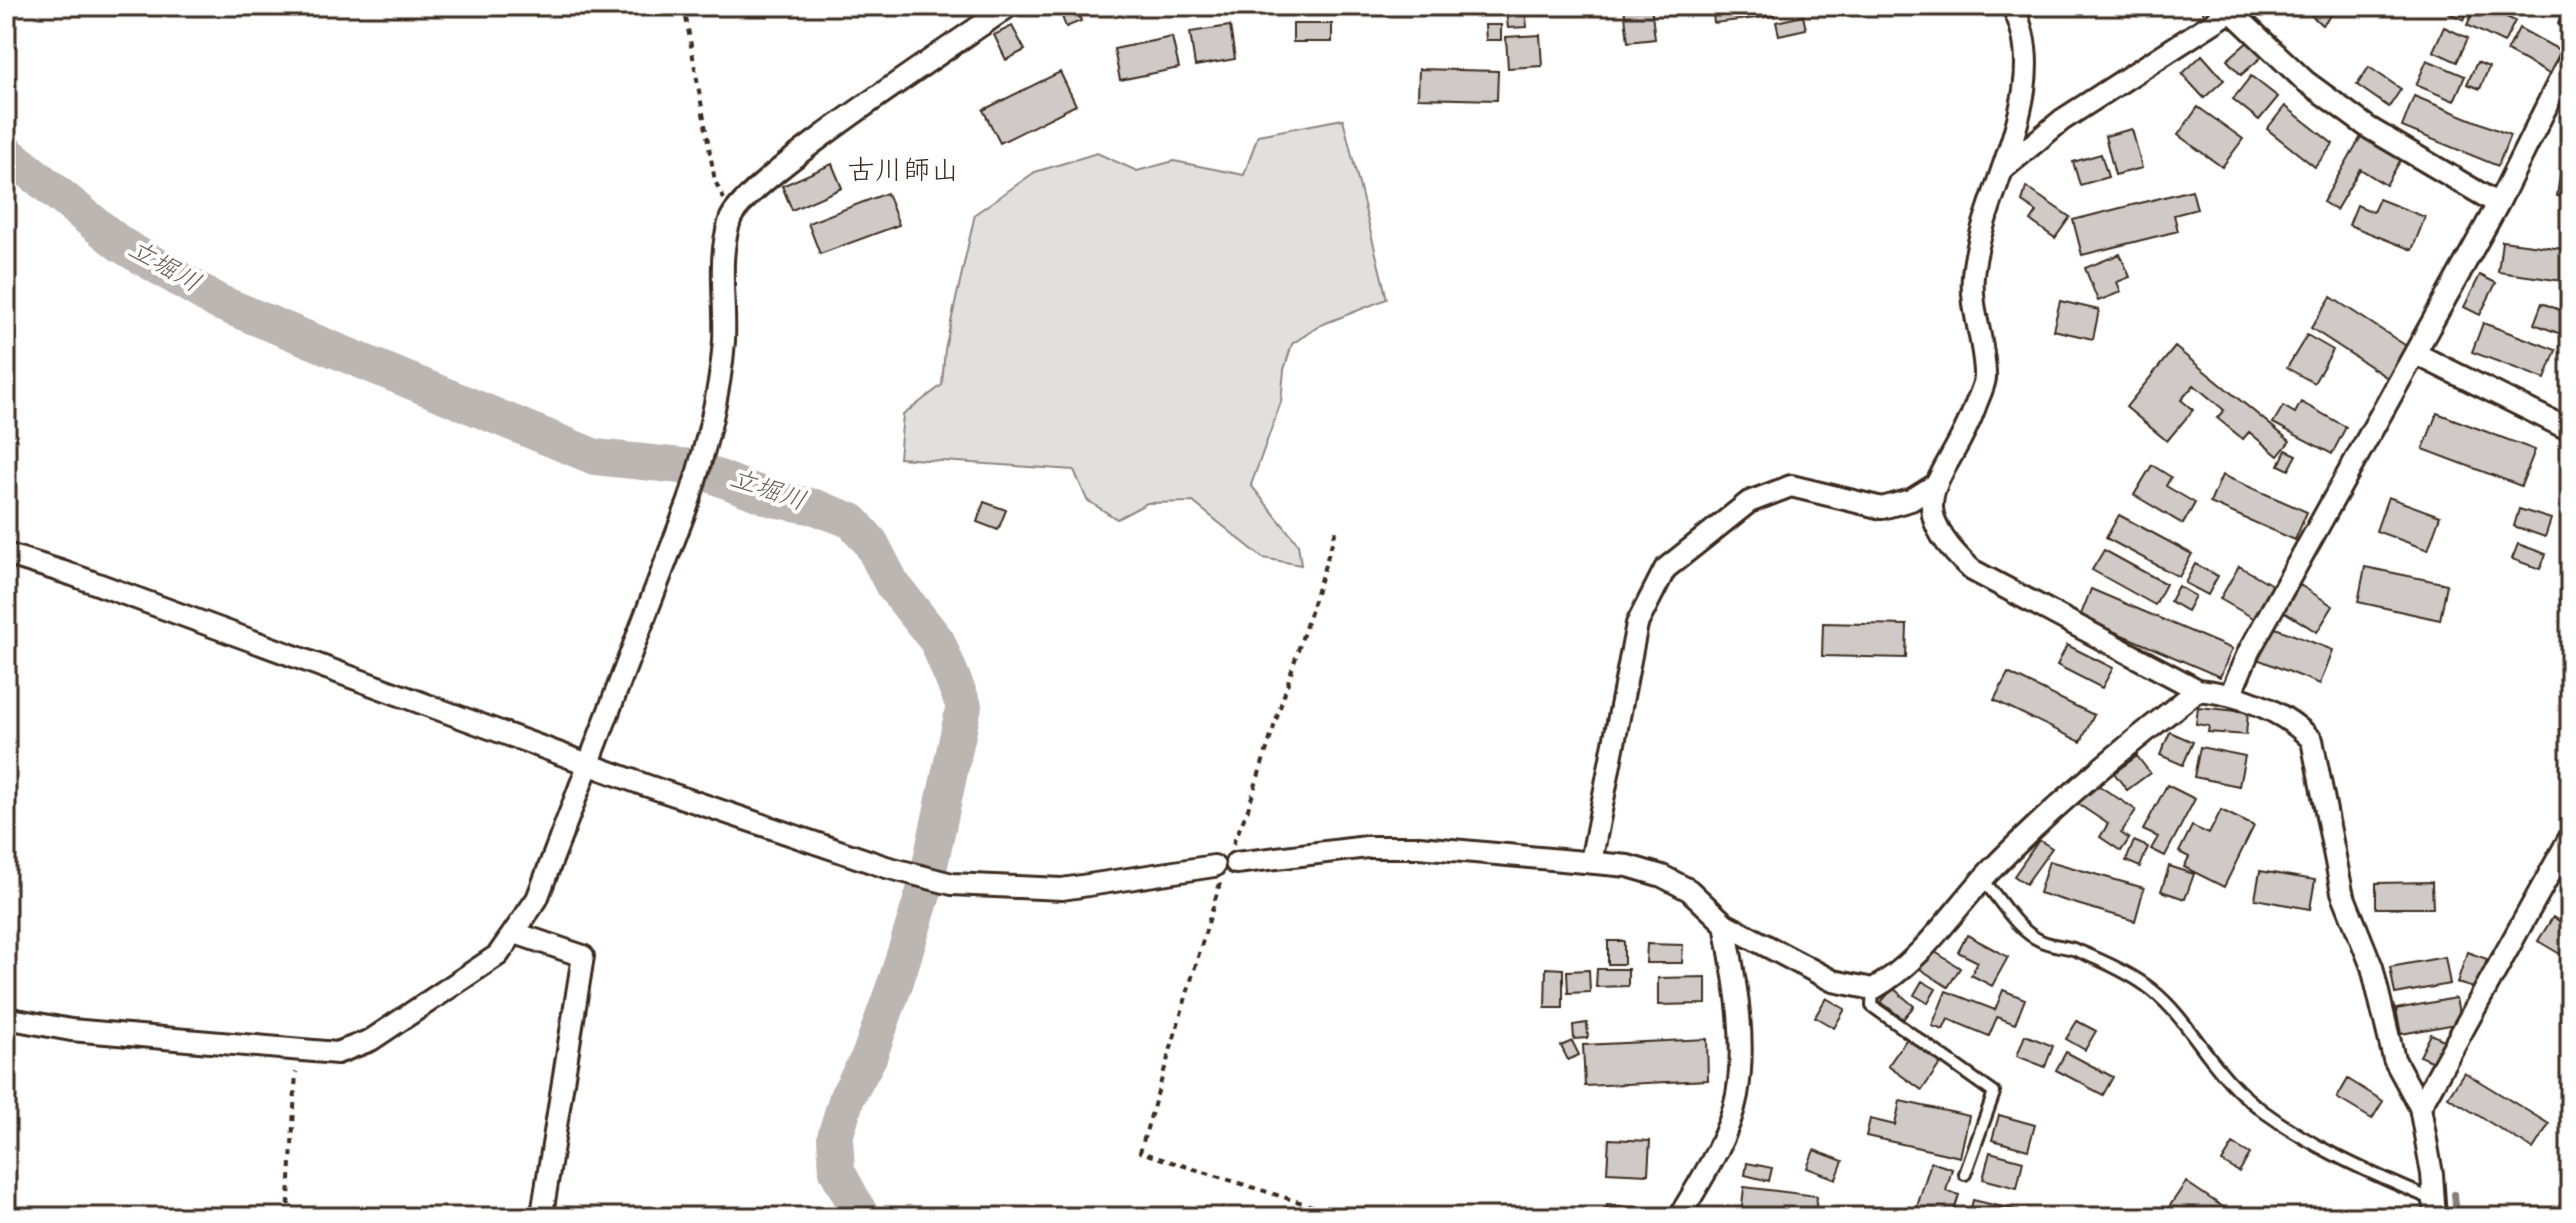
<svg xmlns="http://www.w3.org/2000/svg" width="2576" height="1223" viewBox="0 0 2576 1223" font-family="'Gochi Hand','Klee One',sans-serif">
<rect width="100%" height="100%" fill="#fff"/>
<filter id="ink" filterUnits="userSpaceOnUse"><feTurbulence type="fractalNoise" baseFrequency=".0125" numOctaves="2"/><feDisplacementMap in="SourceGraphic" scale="16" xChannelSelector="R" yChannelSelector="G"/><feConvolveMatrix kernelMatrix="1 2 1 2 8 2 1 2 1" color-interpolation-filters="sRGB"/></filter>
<g filter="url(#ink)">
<!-- green -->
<path fill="#e2e0de" stroke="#8e857e" stroke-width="2" d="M 1343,119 L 1387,299 L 1321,325 L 1292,344 L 1284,370 L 1281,402 L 1251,485 L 1298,544 L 1301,565 L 1263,558 L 1193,502 L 1147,503 L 1117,519 L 1087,500 L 1074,470 L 899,458 L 903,415 L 942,385 L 945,349 L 975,214 L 1035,172 L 1097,153 L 1137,171 L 1174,161 L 1244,175 L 1258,135 Z"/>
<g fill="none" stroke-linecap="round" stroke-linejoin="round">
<!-- stream -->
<path stroke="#887e77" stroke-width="6" d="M 2454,1194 L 2456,1217"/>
<!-- river -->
<path stroke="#bcb6b3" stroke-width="36" d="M 6,152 L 120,244 L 218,302 L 595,457 L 691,467 L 773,499 L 815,507 L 852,521 L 871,543 L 892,584 L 937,641 L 964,706 L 925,888 L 896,981 L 869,1057 L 847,1097 L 835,1137 L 837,1171 L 862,1217"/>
</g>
<!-- building -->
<path fill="#cfcac7" stroke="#3b2a1e" stroke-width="2" d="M 1058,6 L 1076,6 L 1081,21 L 1066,27 Z
M 1624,6 L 1651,6 L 1655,39 L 1628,42 Z
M 1712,6 L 1773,6 L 1774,16 L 1714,23 Z
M 2198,6 L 2227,6 L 2208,19 Z
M 2301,6 L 2340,6 L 2322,25 Z
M 2434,6 L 2471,6 L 2464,20 Z
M 2476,6 L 2484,6 L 2515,21 L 2504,43 L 2467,25 Z
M 1525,9 L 1527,27 L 1508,28 L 1506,10 Z
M 2564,11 L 2570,14 L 2570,30 L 2558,24 Z
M 1803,16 L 1806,29 L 1779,35 L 1776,22 Z
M 1293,24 L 1332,24 L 1332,42 L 1293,42 Z
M 1485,25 L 1501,25 L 1501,40 L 1486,40 Z
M 1012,26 L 1025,50 L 1006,60 L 994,35 Z
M 1230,26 L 1235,59 L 1195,66 L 1190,32 Z
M 2444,27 L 2468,38 L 2457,62 L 2433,51 Z
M 2519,28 L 2565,53 L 2553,76 L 2507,51 Z
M 1540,35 L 1542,66 L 1508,68 L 1506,37 Z
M 1172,37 L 1179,68 L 1120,80 L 1114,49 Z
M 2250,40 L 2264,55 L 2241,75 L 2227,60 Z
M 2202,55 L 2224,80 L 2204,98 L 2182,74 Z
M 2427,60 L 2465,76 L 2454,101 L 2416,85 Z
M 2477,62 L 2489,67 L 2480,89 L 2467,84 Z
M 2369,67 L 2401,89 L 2389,107 L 2357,85 Z
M 1419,69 L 1498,71 L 1497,100 L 1418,98 Z
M 1060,72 L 1076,105 L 1000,143 L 983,110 Z
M 2251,76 L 2278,97 L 2259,120 L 2233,99 Z
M 2414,96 L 2510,135 L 2498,166 L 2402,127 Z
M 2285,106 L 2333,144 L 2315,167 L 2267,129 Z
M 2198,107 L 2243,139 L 2222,167 L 2178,135 Z
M 2132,129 L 2142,168 L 2115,175 L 2105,136 Z
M 2363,133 L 2403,156 L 2386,185 L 2360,169 L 2336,210 L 2323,202 Z
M 2101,154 L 2108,177 L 2080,185 L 2073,162 Z
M 832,164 L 842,188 L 792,210 L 782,186 Z
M 2561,168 L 2570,169 L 2570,198 L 2557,196 Z
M 2026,187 L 2070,217 L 2055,238 L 2031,221 L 2037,212 L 2022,202 Z
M 2192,190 L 2197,209 L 2174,215 L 2178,231 L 2082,255 L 2073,220 Z
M 887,193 L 899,225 L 820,254 L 808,223 Z
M 2379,199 L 2425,217 L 2412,250 L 2349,225 L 2357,205 L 2373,212 Z
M 2502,241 L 2570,250 L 2570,282 L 2498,272 Z
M 2120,254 L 2130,277 L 2117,282 L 2121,292 L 2098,301 L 2085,268 Z
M 2480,275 L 2496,283 L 2480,315 L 2464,307 Z
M 2331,297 L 2408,347 L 2388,378 L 2311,328 Z
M 2060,301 L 2099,310 L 2093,339 L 2053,330 Z
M 2542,303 L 2570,314 L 2569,337 L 2534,324 Z
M 2483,323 L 2556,350 L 2545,379 L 2472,352 Z
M 2307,335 L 2333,350 L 2314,383 L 2287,368 Z
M 2175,347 L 2290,441 L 2278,456 L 2249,432 L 2243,439 L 2217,418 L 2224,410 L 2194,385 L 2181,400 L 2193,410 L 2167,441 L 2126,407 Z
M 2301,402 L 2346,427 L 2332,454 L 2273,423 L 2283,406 L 2295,413 Z
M 2437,413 L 2535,450 L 2521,486 L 2423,449 Z
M 2286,450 L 2297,455 L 2289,470 L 2279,465 Z
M 2152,465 L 2171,477 L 2166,486 L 2195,503 L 2183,524 L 2134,495 Z
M 2222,475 L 2307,512 L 2295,540 L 2210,503 Z
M 2388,497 L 2440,516 L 2428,550 L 2376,531 Z
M 984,502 L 1006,510 L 998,530 L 977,522 Z
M 2519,509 L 2551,519 L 2545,537 L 2514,526 Z
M 2119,515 L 2192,554 L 2179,577 L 2106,538 Z
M 2518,544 L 2546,554 L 2540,569 L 2512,559 Z
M 2104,550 L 2166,584 L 2155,605 L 2092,570 Z
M 2195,564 L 2218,576 L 2208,595 L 2185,583 Z
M 2239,566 L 2274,586 L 2255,619 L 2220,599 Z
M 2365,567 L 2447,584 L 2440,620 L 2358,602 Z
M 2300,585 L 2333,606 L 2317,632 L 2283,611 Z
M 2178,586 L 2195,596 L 2187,611 L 2170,601 Z
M 2091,589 L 2232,649 L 2220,677 L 2080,617 Z
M 1823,623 L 1907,625 L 1906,658 L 1822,656 Z
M 2270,626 L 2333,650 L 2320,684 L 2257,659 Z
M 2067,645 L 2113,668 L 2102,688 L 2057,665 Z
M 2008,673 L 2094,715 L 2081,742 L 1994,700 Z
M 2198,707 L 2248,712 L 2246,735 L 2208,732 L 2209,726 L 2196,724 Z
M 2170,732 L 2193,742 L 2183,765 L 2160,755 Z
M 2200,747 L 2245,756 L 2239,786 L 2194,777 Z
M 2137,756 L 2150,773 L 2127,790 L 2114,773 Z
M 2090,780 L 2136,810 L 2121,833 L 2129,839 L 2121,851 L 2100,837 L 2108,824 L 2075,802 Z
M 2167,785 L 2195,799 L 2165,856 L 2151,849 L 2158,837 L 2143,830 Z
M 2221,810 L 2254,826 L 2224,887 L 2184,867 L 2189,857 L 2179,852 L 2192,826 L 2209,834 Z
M 2039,840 L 2052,848 L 2026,884 L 2014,876 Z
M 2134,841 L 2148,847 L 2140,867 L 2126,861 Z
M 2049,861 L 2144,888 L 2135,921 L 2039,893 Z
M 2169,866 L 2194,874 L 2185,899 L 2161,891 Z
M 2260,871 L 2315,880 L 2310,909 L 2255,899 Z
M 2432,882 L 2433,908 L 2376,908 L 2376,883 Z
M 2553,917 L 2570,928 L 2570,949 L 2565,957 L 2538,941 Z
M 1967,935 L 2008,957 L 1992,986 L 1971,975 L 1978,962 L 1958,952 Z
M 1608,941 L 1624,941 L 1624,964 L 1608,964 Z
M 1647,944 L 1683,945 L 1682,963 L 1646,963 Z
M 1929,948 L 1960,968 L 1948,987 L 1917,967 Z
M 2467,952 L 2487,959 L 2477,989 L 2457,983 Z
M 2445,957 L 2450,984 L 2395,994 L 2390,967 Z
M 1546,968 L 1563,969 L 1563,1008 L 1545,1008 Z
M 1597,969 L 1628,969 L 1628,986 L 1596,987 Z
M 1589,970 L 1590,992 L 1568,993 L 1567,971 Z
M 1706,977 L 1706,1004 L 1658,1005 L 1658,978 Z
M 1922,981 L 1936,989 L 1928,1003 L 1914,995 Z
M 1893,988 L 1914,1006 L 1903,1019 L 1881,1002 Z
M 2003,990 L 2025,999 L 2015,1024 L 1997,1017 L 1989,1036 L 1948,1019 L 1943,1030 L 1932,1026 L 1946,991 L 1995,1010 Z
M 1826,998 L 1845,1009 L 1834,1028 L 1815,1017 Z
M 2456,998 L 2461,1023 L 2401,1034 L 2396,1009 Z
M 2077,1021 L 2096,1031 L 2085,1050 L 2066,1039 Z
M 1587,1023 L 1588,1038 L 1574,1039 L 1573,1025 Z
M 2431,1034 L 2448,1042 L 2437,1064 L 2420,1056 Z
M 2025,1035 L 2053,1046 L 2045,1067 L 2017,1056 Z
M 1908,1037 L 1942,1061 L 1922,1090 L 1888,1066 Z
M 1707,1039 L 1708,1080 L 1585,1086 L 1583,1045 Z
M 1572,1041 L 1579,1055 L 1568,1060 L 1561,1046 Z
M 2066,1052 L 2113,1077 L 2103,1095 L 2056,1070 Z
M 2464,1072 L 2549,1124 L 2533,1149 L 2448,1097 Z
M 2348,1079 L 2383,1101 L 2372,1119 L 2337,1098 Z
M 1900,1101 L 1969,1116 L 1960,1157 L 1866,1136 L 1870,1119 L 1895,1125 Z
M 1999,1115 L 2035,1125 L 2028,1150 L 1992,1140 Z
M 1609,1139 L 1650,1141 L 1648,1174 L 1607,1172 Z
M 2233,1144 L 2250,1154 L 2239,1172 L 2222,1162 Z
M 1814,1150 L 1843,1161 L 1836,1179 L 1807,1168 Z
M 1990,1152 L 2023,1161 L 2017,1188 L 1983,1179 Z
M 1931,1162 L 1952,1169 L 1946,1191 L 1959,1195 L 1952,1217 L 1916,1210 Z
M 1747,1163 L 1772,1168 L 1769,1181 L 1745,1175 Z
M 2186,1182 L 2226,1209 L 2221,1217 L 2177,1217 L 2167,1210 Z
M 1744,1187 L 1817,1196 L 1815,1217 L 1741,1217 Z
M 1973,1200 L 2015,1210 L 2013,1217 L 1969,1217 Z
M 1607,1205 L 1663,1210 L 1662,1217 L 1606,1217 Z"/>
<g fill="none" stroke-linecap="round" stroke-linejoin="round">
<defs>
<path id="lane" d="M 1983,880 C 2000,899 2016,930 2041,941 C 2052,946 2065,946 2076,950 C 2101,960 2131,973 2152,990 C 2187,1018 2206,1060 2239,1091 C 2291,1139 2369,1173 2434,1200
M 1873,989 L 1872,1006 L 1994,1093 L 1965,1174"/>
<path id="street" d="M 2012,6 C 2057,88 1980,192 1973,276 C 1970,310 1986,345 1985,378 C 1984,387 1978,398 1975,407 C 1948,482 1895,499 1972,570 L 2198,690 C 2240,694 2283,710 2312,740 L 2342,892 L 2372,967 L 2394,1059 L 2420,1107 L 2432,1174 L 2435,1217
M 2232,12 L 2305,81 L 2369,128 L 2498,204
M 2002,170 L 2062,120 L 2239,6
M 2416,354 L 2570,430
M 6,554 L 73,575 L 645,785 L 886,867 L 952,884 L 1062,889 L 1214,866
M 2231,693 L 2249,651 L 2498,204 L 2570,59
M 1591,862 L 1637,624 L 1665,569 L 1749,502 L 1791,486 L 1882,508 L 1911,500 L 1935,485
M 1236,863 L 1367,847 L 1419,847 L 1628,866 L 1662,876 L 1689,890 L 1725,924 L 1833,981 L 1873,989 C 1920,963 1953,911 1989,872 C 2054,805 2125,747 2198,690
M 515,933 L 583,956 L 543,1208
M 6,1018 L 71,1030 L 337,1053 L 371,1040 L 498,955 L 537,899 L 689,501 C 705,449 720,396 724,341 C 726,301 717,259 730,220 C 742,182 963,39 1009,6
M 2420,1107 L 2570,837
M 1679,1217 C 1701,1180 1729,1138 1737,1095 C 1747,1038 1735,980 1725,924"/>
</defs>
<!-- lane casing -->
<use href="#lane" stroke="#3b2a1e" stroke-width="16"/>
<!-- street casing -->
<use href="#street" stroke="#3b2a1e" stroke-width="26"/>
<!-- path -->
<path stroke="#3b2a1e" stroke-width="4" stroke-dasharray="6 6" stroke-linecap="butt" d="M 684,6 L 715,181 L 724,199
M 1233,844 L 1248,809 L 1337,527
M 1220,883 L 1140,1152 L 1347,1217
M 288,1217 L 296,1072"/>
<!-- lane -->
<use href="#lane" stroke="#fff" stroke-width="10"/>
<!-- street -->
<use href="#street" stroke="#fff" stroke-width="20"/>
</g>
</g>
<g text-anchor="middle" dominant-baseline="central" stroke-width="8" stroke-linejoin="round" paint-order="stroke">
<!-- water labels -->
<g font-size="26" font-style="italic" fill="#685b52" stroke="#fff">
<text transform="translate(163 269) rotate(30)">立堀川</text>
<text transform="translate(767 493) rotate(19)">立堀川</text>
</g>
<!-- quarter labels -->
<g font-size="28" fill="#3b2a1e" stroke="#fff">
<text x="903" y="173">古川師山</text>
</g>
</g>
<!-- margin -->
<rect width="2576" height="1223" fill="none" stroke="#fff" stroke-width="32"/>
<rect x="16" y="16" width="2544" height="1191" fill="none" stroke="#3b2a1e" stroke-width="3" filter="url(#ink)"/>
</svg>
